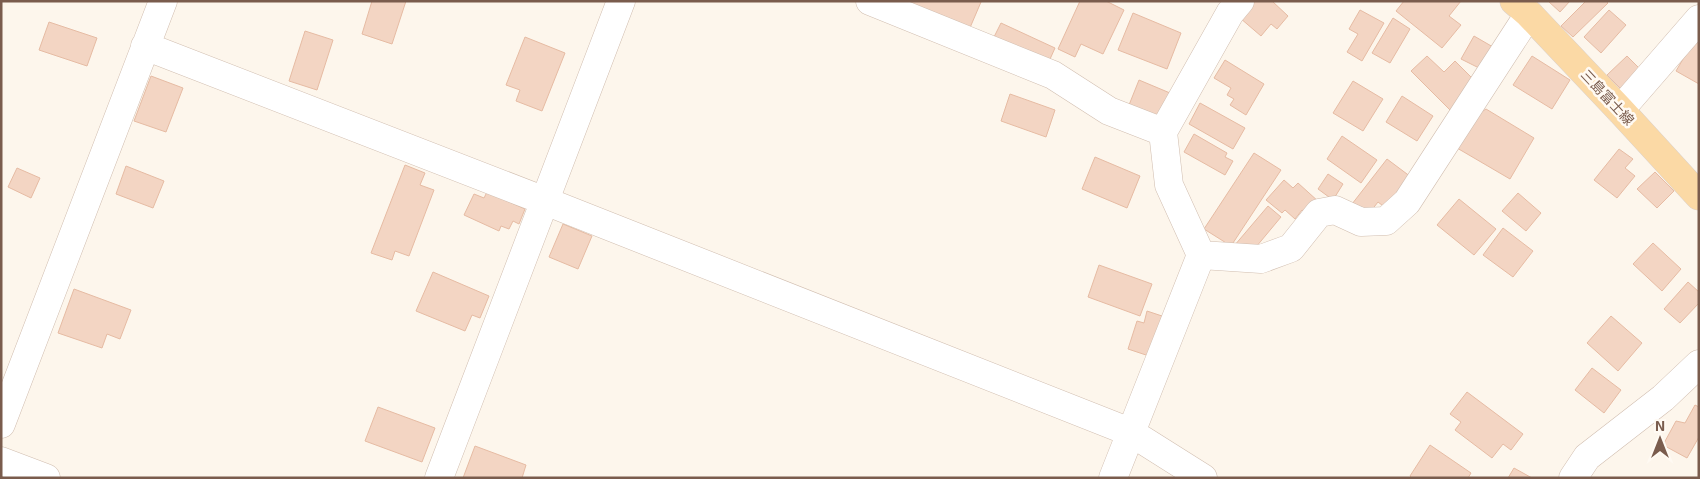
<svg xmlns="http://www.w3.org/2000/svg" width="1700" height="479" viewBox="0 0 1700 479" font-family="'Exo 2','Noto Sans JP',sans-serif">
<rect width="100%" height="100%" fill="#fdf6ec"/>
<!-- building -->
<path fill="#f3d5c3" stroke="#e6bba3" d="M 372,1 L 406,1 L 392,44 L 362,34 Z
M 897,1 L 979,1 L 981,2 L 969,30 Z
M 1080,1 L 1106,1 L 1124,10 L 1103,54 L 1081,44 L 1075,57 L 1058,49 Z
M 1255,1 L 1272,1 L 1288,16 L 1277,29 L 1271,24 L 1261,36 L 1240,18 Z
M 1404,1 L 1461,1 L 1449,16 L 1461,25 L 1442,48 L 1396,11 Z
M 1548,1 L 1570,1 L 1560,12 Z
M 1586,1 L 1606,1 L 1608,3 L 1573,37 L 1561,26 Z
M 1360,10 L 1384,23 L 1362,61 L 1347,52 L 1358,34 L 1349,29 Z
M 1609,10 L 1626,25 L 1601,53 L 1584,37 Z
M 1133,13 L 1181,33 L 1167,69 L 1118,50 Z
M 1393,18 L 1410,29 L 1390,63 L 1372,53 Z
M 49,22 L 97,38 L 87,66 L 39,50 Z
M 1001,23 L 1055,48 L 1046,68 L 991,43 Z
M 305,31 L 333,40 L 317,90 L 289,81 Z
M 1699,32 L 1699,84 L 1676,71 Z
M 1474,36 L 1493,47 L 1481,69 L 1461,59 Z
M 525,37 L 565,53 L 542,111 L 516,101 L 520,90 L 506,85 Z
M 1427,56 L 1444,72 L 1455,61 L 1477,83 L 1450,110 L 1411,71 Z
M 1532,56 L 1570,80 L 1552,109 L 1513,85 Z
M 1627,56 L 1642,71 L 1622,90 L 1607,75 Z
M 1225,60 L 1264,84 L 1246,115 L 1230,105 L 1234,99 L 1227,95 L 1231,88 L 1214,78 Z
M 151,76 L 183,88 L 166,132 L 134,121 Z
M 1139,80 L 1170,93 L 1160,118 L 1129,105 Z
M 1353,81 L 1383,99 L 1363,131 L 1333,113 Z
M 1010,94 L 1055,110 L 1046,137 L 1001,121 Z
M 1402,96 L 1433,116 L 1417,141 L 1386,122 Z
M 1200,103 L 1245,128 L 1233,149 L 1189,124 Z
M 1486,109 L 1534,138 L 1510,179 L 1457,148 L 1477,115 Z
M 1194,134 L 1227,153 L 1225,157 L 1233,161 L 1225,175 L 1184,152 Z
M 1342,136 L 1377,160 L 1361,183 L 1327,159 Z
M 1619,149 L 1633,159 L 1625,168 L 1635,176 L 1617,198 L 1594,180 Z
M 1254,153 L 1281,170 L 1231,246 L 1204,229 Z
M 1095,157 L 1140,176 L 1127,208 L 1082,189 Z
M 1387,159 L 1411,177 L 1387,209 L 1378,202 L 1367,216 L 1352,204 Z
M 405,165 L 425,173 L 420,185 L 434,190 L 409,256 L 395,251 L 392,260 L 371,253 Z
M 126,166 L 164,181 L 153,208 L 116,194 Z
M 17,168 L 40,178 L 31,198 L 8,187 Z
M 1655,172 L 1674,191 L 1657,208 L 1637,189 Z
M 1328,174 L 1343,184 L 1333,200 L 1318,189 Z
M 1284,180 L 1293,188 L 1298,183 L 1319,202 L 1308,215 L 1302,210 L 1295,219 L 1285,210 L 1282,213 L 1266,200 Z
M 487,192 L 525,209 L 519,224 L 513,221 L 509,229 L 501,226 L 499,231 L 464,215 L 474,194 L 484,198 Z
M 1518,193 L 1541,213 L 1526,231 L 1502,211 Z
M 1459,199 L 1496,229 L 1474,255 L 1437,225 Z
M 1268,206 L 1281,217 L 1256,247 L 1234,246 Z
M 563,224 L 592,236 L 578,269 L 549,257 Z
M 1503,228 L 1533,251 L 1513,277 L 1483,255 Z
M 1653,243 L 1681,269 L 1662,291 L 1633,264 Z
M 1099,265 L 1152,284 L 1140,316 L 1088,297 Z
M 433,272 L 489,296 L 480,318 L 472,315 L 465,331 L 416,311 Z
M 1688,282 L 1699,292 L 1699,303 L 1680,323 L 1664,309 Z
M 74,289 L 131,310 L 120,339 L 107,334 L 102,348 L 58,333 Z
M 1147,311 L 1162,316 L 1149,356 L 1128,349 L 1137,321 L 1144,323 Z
M 1611,316 L 1642,343 L 1618,371 L 1587,343 Z
M 1592,368 L 1621,390 L 1604,413 L 1575,390 Z
M 1467,392 L 1523,434 L 1511,450 L 1503,444 L 1492,458 L 1455,430 L 1461,422 L 1450,414 Z
M 1695,405 L 1699,407 L 1699,437 L 1687,458 L 1663,445 L 1676,421 L 1685,423 Z
M 378,407 L 435,428 L 422,462 L 365,441 Z
M 1430,445 L 1471,473 L 1468,478 L 1412,478 L 1410,476 Z
M 475,446 L 526,465 L 522,478 L 463,478 Z
M 1514,468 L 1532,478 L 1508,478 Z"/>
<g fill="none" stroke-linecap="round" stroke-linejoin="round">
<defs>
<path id="minor" d="M 870,1 L 1053,75 L 1109,111 L 1163,132 L 1169,185 L 1201,255 L 1113,478
M 145,46 L 545,201 L 1130,432 L 1203,478
M 1620,110 L 1699,19
M 1163,132 L 1230,13 L 1240,1
M 1201,255 L 1261,259 L 1291,248 L 1319,213 L 1335,210 L 1361,222 L 1386,221 L 1407,202 L 1529,14
M 1,424 L 163,1
M 1,461 L 46,478
M 439,478 L 621,1
M 1573,478 L 1587,457 L 1663,398 L 1699,364"/>
<path id="major" d="M 1514,1 L 1529,14 L 1620,110 L 1699,196"/>
</defs>
<!-- minor casing -->
<use href="#minor" stroke="#d1beb0" stroke-width="29"/>
<!-- major casing -->
<use href="#major" stroke="#dad1cd" stroke-width="29"/>
<!-- minor -->
<use href="#minor" stroke="#fff" stroke-width="28"/>
<!-- major -->
<use href="#major" stroke="#fbd9a5" stroke-width="28"/>
</g>
<g text-anchor="middle" dominant-baseline="central" stroke-width="5" stroke-linejoin="round" paint-order="stroke">
<!-- street labels -->
<g font-size="14" fill="#7a5c4d" stroke="#fffaf3">
<text transform="translate(1608 97) rotate(47)">三島富士線</text>
</g>
</g>
<!-- border -->
<rect width="1700" height="479" fill="none" stroke="#7a5c4d" stroke-width="5"/>
<!-- north arrow -->
<g transform="translate(1660 439)" stroke="#fffaf3" stroke-width="4" paint-order="stroke">
<path d="M0-4L9 19L0 12L-9 19Z" fill="#7a5c4d"/>
<text y="-8" font-size="14" font-weight="bold" text-anchor="middle" fill="#7a5c4d">N</text>
</g>
</svg>
